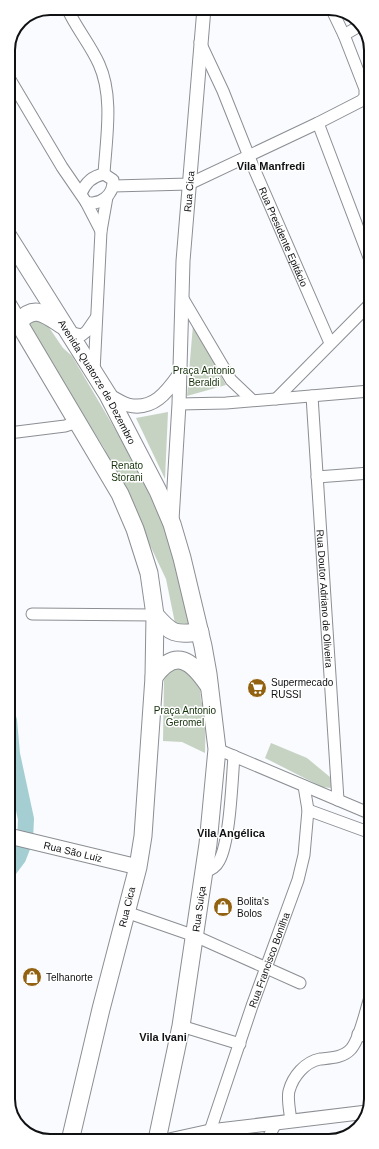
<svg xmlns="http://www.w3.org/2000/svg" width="379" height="1149" viewBox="0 0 379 1149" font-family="Arial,sans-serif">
<rect width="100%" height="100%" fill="#f9fbfe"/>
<!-- green -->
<path fill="#c6d3c2" d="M 38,320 L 48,326 L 63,348 L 72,356 L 135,463 L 171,542 L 192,618 L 188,626 L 180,629 L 175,623 L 166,579 L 104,448 L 32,334 L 30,323 Z
M 193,325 L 226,385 L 187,396 Z
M 168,412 L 165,479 L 136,418 Z
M 173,666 L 185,668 L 200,686 L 201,701 L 206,710 L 205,753 L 182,742 L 163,741 L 164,680 L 167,673 Z
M 271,743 L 307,758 L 336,782 L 334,786 L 331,788 L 322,787 L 265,758 Z"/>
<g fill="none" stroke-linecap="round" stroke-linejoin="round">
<!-- river -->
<path stroke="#a5ced3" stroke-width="16" d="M 9,720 L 12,754 L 26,819 L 25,840 L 18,858 L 9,870"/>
<defs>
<g id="minor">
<path d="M 67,8 C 76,28 90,44 99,64 C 114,97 106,139 104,174"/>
<path d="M 344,35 L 361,25"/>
<path id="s1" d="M 200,42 L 223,91 L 252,164 L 330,343"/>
<path d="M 8,76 L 62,167 L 86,202 C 100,206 114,195 113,180 L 104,174 C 93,176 85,183 81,194"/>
<path d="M 318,123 L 370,260"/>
<path d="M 113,186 L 189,184 L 318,123 L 361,101 L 365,97 L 365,89 L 344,35 L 331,8"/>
<path d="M 86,202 L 101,231"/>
<path d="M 182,297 L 231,380 L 252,400"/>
<path d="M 67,329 L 73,333 L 82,335 L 87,331 L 96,318"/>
<path d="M 94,372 L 101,231 L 107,197"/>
<path id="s2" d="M 312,396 L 338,800"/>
<path d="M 276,399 L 370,304"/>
<path d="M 179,404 L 226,403 L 370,391"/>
<path d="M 9,433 L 65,426 L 78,422"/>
<path d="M 317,477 L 370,473"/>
<path d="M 32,614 L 155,615"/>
<path d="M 217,749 L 371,814"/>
<path d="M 308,810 L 371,833"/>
<path d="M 204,872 C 211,870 216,867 219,861 C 230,842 232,780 234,756"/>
<path d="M 370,906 L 371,906"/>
<path d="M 126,912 L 195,936 L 300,983"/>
<path d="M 181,1026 L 240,1044"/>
<path d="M 358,1034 L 371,1038"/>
<path d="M 291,1121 C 290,1112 287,1099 289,1091 C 293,1076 305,1062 320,1059 C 330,1058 343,1058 351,1049 C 361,1037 365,1010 371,995"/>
<path id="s3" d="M 210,1131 L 252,1006 L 298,880 L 304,855 L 308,810 L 304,786"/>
<path d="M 267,1140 L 276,1123"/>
</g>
<g id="tertiary">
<path d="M 108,395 C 114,398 121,403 128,405 C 153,411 167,392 179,375"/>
<path id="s4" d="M 172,520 L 179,404 L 183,261 L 204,8"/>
<path d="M 169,1140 L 210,1131 L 367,1112"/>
</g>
<g id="secondary">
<path id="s5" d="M 9,836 L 138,867"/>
</g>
<g id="primary">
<path id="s6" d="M 8,236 L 108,395 L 158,491 L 172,524 L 182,558 L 203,646 L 208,674 L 217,749 L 208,844 L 181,1026 L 157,1140"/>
<path d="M 8,305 L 120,494 L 135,529 L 149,573 L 155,615 L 154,677 L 143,836 L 138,867 L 101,1009 L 70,1141"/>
<path d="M 19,322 C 34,304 45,314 62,325"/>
<path d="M 155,615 C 172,634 174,635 200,632"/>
<path d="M 154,677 C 176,647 192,661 209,686"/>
</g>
</defs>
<!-- minor casing -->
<use href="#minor" stroke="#8b8e93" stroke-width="13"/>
<!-- tertiary casing -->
<use href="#tertiary" stroke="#8b8e93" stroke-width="15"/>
<!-- secondary casing -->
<use href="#secondary" stroke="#8b8e93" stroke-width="17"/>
<!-- primary casing -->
<use href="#primary" stroke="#8b8e93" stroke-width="19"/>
<!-- minor -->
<use href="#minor" stroke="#fff" stroke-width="11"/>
<!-- tertiary -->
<use href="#tertiary" stroke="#fff" stroke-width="13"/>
<!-- secondary -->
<use href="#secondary" stroke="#fff" stroke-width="15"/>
<!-- primary -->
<use href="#primary" stroke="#fff" stroke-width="17"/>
</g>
<!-- icons -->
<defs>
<symbol id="supermarket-disc" viewBox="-11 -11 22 22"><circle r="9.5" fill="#926210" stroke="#fff"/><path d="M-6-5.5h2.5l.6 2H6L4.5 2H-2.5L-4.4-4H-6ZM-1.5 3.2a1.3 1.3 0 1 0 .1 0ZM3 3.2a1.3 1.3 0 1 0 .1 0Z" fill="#fff"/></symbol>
<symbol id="shop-disc" viewBox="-11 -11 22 22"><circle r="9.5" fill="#926210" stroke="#fff"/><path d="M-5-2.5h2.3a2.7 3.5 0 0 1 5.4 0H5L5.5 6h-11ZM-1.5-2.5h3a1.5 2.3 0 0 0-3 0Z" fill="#fff"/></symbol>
</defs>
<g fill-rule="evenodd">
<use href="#supermarket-disc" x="246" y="677" width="22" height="22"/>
<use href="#shop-disc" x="212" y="896" width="22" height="22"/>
<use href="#shop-disc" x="21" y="966" width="22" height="22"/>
</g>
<g text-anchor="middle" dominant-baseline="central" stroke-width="3" stroke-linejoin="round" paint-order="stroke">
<!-- street labels -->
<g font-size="10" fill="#101113" stroke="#fff">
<text stroke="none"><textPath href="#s4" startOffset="329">Rua Cica</textPath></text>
<text stroke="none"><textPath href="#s1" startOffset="212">Rua Presidente Epitácio</textPath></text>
<text stroke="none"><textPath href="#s6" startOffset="171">Avenida Quatorze de Dezembro</textPath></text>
<text stroke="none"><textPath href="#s2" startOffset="203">Rua Doutor Adriano de Oliveira</textPath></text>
<text stroke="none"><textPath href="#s5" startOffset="66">Rua São Luiz</textPath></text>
<text transform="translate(127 907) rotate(-76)">Rua Cica</text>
<text transform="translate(199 909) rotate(-82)">Rua Suiça</text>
<text stroke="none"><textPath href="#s3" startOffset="181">Rua Francisco Bonilha</textPath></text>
</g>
<!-- park labels -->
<g font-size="10" fill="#14310a" stroke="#fff">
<text x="204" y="370">Praça Antonio<tspan x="204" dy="12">Beraldi</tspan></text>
<text x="127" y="465">Renato<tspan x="127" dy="12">Storani</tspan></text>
<text x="185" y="710">Praça Antonio<tspan x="185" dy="12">Geromel</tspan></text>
</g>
<!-- poi labels -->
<g font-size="10" fill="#101113" stroke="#fff" text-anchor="start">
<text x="271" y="682">Supermecado<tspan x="271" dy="12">RUSSI</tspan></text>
<text x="237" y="901">Bolita's<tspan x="237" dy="12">Bolos</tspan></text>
<text x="46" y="977">Telhanorte</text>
</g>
<!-- neighbourhood labels -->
<g font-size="11" font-weight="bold" fill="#101113" stroke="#fff">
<text x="271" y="166">Vila Manfredi</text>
<text x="231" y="833">Vila Angélica</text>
<text x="163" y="1037">Vila Ivani</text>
</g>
</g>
<!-- crop -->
<path d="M0 0H379V1149H0ZM50 15H329A35 35 0 0 1 364 50V1099A35 35 0 0 1 329 1134H50A35 35 0 0 1 15 1099V50A35 35 0 0 1 50 15Z" fill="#fff" fill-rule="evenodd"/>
<path fill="none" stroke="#101113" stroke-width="2" d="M50 15H329A35 35 0 0 1 364 50V1099A35 35 0 0 1 329 1134H50A35 35 0 0 1 15 1099V50A35 35 0 0 1 50 15Z"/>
</svg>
